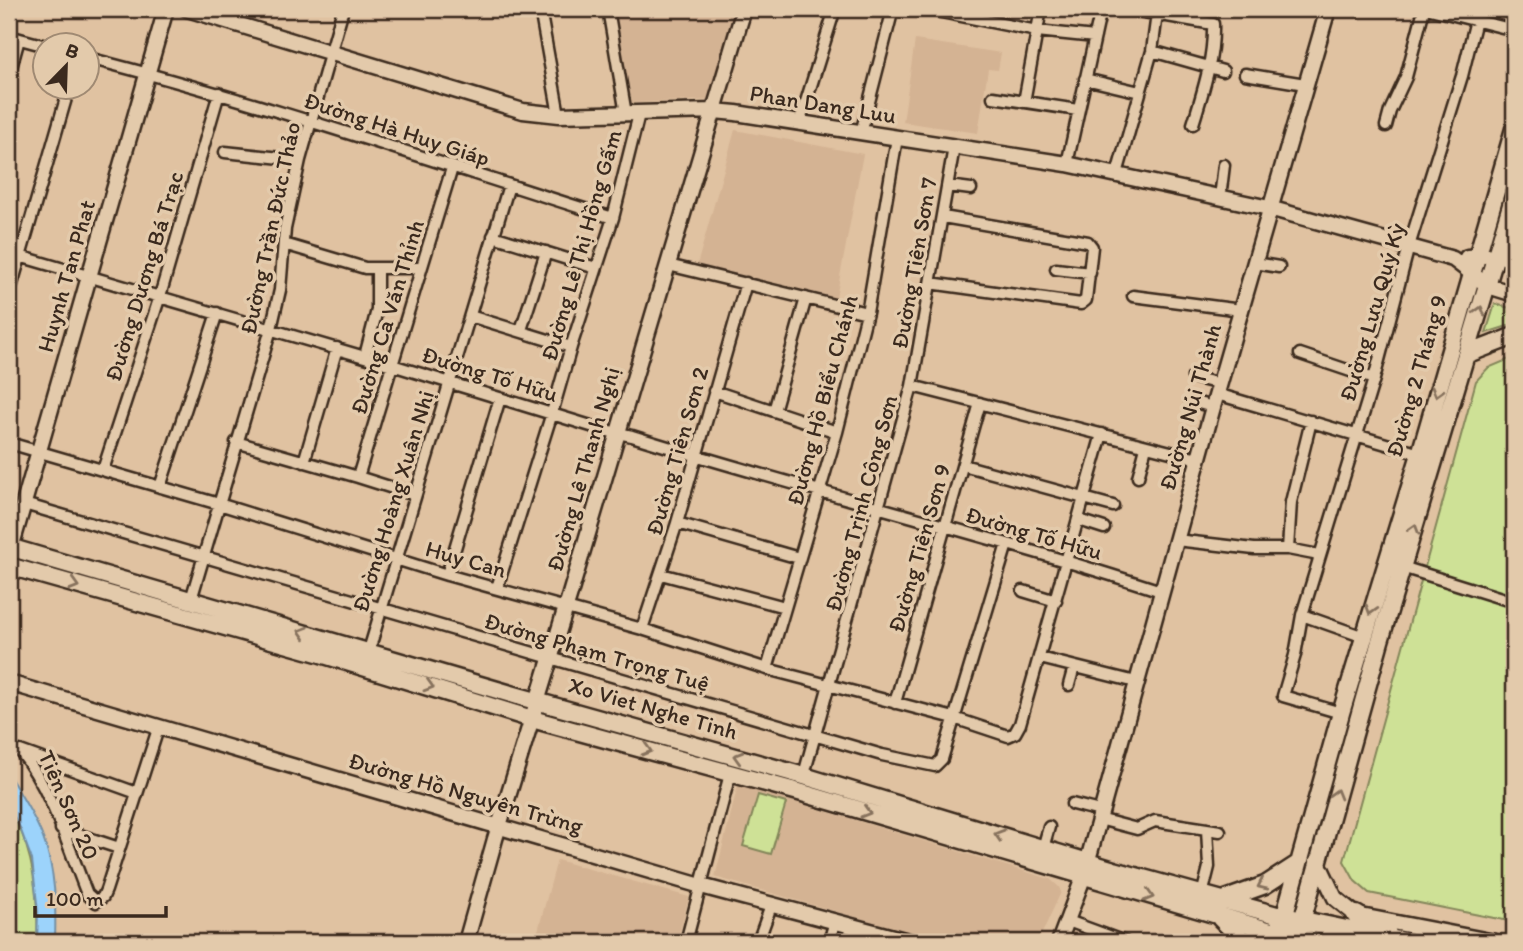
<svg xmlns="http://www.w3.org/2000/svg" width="1523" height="951" viewBox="0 0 1523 951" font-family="Itim,sans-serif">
<rect width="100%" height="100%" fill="#e0c2a1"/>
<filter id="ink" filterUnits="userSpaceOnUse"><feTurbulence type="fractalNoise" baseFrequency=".0143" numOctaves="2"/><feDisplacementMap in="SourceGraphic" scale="14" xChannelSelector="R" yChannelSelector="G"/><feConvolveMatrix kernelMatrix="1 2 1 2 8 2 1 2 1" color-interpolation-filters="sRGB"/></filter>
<g filter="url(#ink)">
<!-- built -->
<path fill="#d4b393" d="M 614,9 L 739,9 L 712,100 L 628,103 Z
M 915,40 L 1001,53 L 998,70 L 988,69 L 978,133 L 903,122 Z
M 735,130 L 863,154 L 836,298 L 697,265 Z
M 738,785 L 1050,879 L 1059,887 L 1061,892 L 1038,942 L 943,942 L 715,877 Z
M 557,860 L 689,897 L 677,942 L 535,942 Z"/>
<!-- green -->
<path fill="#cee196" stroke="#84865a" stroke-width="2" d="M 1514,155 L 1514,166 L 1491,243 L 1488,243 Z
M 1495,304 L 1514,309 L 1514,324 L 1486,333 Z
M 1514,357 L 1514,922 L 1369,893 L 1355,881 L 1344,861 L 1476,381 L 1488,368 Z
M 758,795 L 786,803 L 771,854 L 743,846 Z
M 9,808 C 34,848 39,896 37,942 L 9,942 Z"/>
<!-- water -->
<path fill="#9cd3fb" stroke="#758fa3" stroke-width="2" d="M 9,775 C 21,796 35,816 43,838 C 56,871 56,908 55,942 L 37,942 L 38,912 L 32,860 L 20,828 L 9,807 Z"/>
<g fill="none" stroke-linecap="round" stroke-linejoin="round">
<defs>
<path id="street" d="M 540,9 L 559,115
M 608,9 L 626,114
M 926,9 L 1037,31 L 1095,37
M 1127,9 L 1213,24 C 1214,59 1203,91 1193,124
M 1430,9 L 1514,30
M 9,36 L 46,46
M 1152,51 L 1223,71
M 88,58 C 265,103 438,163 613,218
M 1245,74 L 1305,84
M 9,75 L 19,39
M 1085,79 L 1140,92
M 993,97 L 1078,110
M 1024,102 L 1041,9
M 799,124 L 835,9
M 1386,126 L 1390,111 L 1406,77 L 1424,9
M 861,133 L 893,9
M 225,152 L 300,160
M 1067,164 L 1101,9
M 1117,174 L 1152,51 L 1157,14
M 948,186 L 971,189
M 1220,198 L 1224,165
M 493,236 L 596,268
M 284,244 L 365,268 L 421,268
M 9,253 L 392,365 L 604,430 L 632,436 C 808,491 987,534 1161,591
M 1255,263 L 1279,267
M 668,265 L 867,313
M 1056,269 L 1090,273
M 930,283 L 1081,304 L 1086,300 L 1092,247 L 1088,242 L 943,217
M 9,295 L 69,88
M 1133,296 L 1241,310
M 470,316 L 571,347
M 521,330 L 546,252
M 1300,354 L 1374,379
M 365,356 L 377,310 L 377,268
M 1193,377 L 1220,384
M 912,386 L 1198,459
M 714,391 L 837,432
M 1217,394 L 1420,454
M 1191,401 L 1213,407
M 774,411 L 806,298
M 236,442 L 358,477 L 415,495
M 9,443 L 219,504 L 447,575 L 642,629 L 767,669 L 954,718 L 1008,736 L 1015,733 L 1020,724 L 1102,434
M 304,462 L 337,348
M 963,465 L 1113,506
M 103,470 L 160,296 L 219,93
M 358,477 L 452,168
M 1138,477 L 1146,447
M 160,487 L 217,313
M 24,504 L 882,755 L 935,766 L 942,759 L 1007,544
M 1079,520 L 1104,528
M 677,523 L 799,558
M 1176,540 L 1254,549 L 1288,549 L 1319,555
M 1288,549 L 1291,502 L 1311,421
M 1402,567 L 1514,602
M 661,574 L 785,607
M 447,575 L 500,398
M 497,588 L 552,413 L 571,347 L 613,218 L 639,114
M 1023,591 L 1056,601
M 190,603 L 271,329 L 280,290 L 285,229 L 300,160 L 343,9
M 1302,615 L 1367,638
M 642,629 L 677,523 L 746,283
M 367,657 L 509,185
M 1040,658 L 1136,682
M 767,669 L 837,432 L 867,313 L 897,138
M 1069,685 L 1074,667
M 895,703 L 980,403
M 1341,713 L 1283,696 L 1295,655 L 1302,615 L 1374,379 L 1409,246 L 1462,76 L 1476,20
M 803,778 L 912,386 L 954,147
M 137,793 L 20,751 C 51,788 69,849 87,894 L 96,902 L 103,897 L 106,890 L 158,729
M 1072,804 L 1100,811
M 1099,819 L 1137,829 L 1155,821 L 1220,831
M 61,829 L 119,848
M 1043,848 L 1049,827
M 1202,895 L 1209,867 L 1207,829
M 1068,921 L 1125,942
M 686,942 L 730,774
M 758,942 L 772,903
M 829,942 L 835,921"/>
<path id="secondary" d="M 187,9 L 523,111 L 559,115 L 714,111 L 736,113 L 1067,164 L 1269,208 L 1453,259 L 1488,286 L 1514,294
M 1467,257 L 1498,255 L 1514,260
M 9,555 L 166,9
M 9,683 L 701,886 L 912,942
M 1317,860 L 1335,898 L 1356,915 L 1495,942
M 466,942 L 495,839 L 570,594 L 744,9
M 1059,942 L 1083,878 L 1213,407 L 1328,9"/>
<path id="primary" d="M 1468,354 L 1514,336
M 9,547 L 518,696 L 804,776 L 1114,870 L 1284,917 L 1341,713 L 1420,454 L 1514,129
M 9,566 L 321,654 L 532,719 L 799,792 L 1278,933
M 1223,900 L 1265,885 L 1299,863
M 1220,918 L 1244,942
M 1302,921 L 1380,641 L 1514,195"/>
<path id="highway" d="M 1356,915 L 1387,934
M 1278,933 L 1314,942
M 1273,942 L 1284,917 L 1404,942"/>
</defs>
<!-- street casing -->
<use href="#street" stroke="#3b2a1e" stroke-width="15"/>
<!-- secondary casing -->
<use href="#secondary" stroke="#3b2a1e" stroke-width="19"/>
<!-- primary casing -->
<use href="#primary" stroke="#3b2a1e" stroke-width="21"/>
<!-- highway casing -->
<use href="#highway" stroke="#3b2a1e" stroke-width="23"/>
<!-- street -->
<use href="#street" stroke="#e3caab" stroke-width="10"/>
<!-- secondary -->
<use href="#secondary" stroke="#e3caab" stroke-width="14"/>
<!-- primary -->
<use href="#primary" stroke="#e3caab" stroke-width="16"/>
<!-- highway -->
<use href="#highway" stroke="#e3caab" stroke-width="18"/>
</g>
<!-- one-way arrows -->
<defs><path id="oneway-chevron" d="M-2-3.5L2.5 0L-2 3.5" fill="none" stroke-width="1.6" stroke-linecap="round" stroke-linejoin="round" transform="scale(1.75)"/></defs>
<g stroke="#87725d">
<use href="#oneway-chevron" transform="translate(1480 311) rotate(-74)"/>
<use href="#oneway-chevron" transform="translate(1437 392) rotate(106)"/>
<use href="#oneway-chevron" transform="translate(1414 529) rotate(-73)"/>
<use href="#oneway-chevron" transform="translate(74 585) rotate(16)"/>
<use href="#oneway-chevron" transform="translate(1371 610) rotate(107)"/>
<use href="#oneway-chevron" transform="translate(303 632) rotate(-163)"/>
<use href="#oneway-chevron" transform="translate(429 686) rotate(17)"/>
<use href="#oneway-chevron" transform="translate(647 750) rotate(16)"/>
<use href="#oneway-chevron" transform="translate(738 757) rotate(-164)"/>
<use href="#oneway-chevron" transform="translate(1336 794) rotate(-74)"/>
<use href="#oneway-chevron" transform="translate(866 812) rotate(17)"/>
<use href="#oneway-chevron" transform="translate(999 835) rotate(-163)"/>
<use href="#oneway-chevron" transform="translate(1262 885) rotate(155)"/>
<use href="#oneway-chevron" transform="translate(1149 896) rotate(16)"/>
</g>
</g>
<g text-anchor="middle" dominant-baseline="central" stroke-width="7" stroke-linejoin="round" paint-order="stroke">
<!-- street labels -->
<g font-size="23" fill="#3b2a1e" stroke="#e3caab">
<text transform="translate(823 104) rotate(9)">Phan Dang Luu</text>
<text transform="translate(397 129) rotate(18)">Đường Hà Huy Giáp</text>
<text transform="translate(270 228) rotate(-78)">Đường Trần Đức Thảo</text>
<text transform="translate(581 245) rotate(-74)">Đường Lê Thị Hồng Gấm</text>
<text transform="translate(914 263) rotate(-80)">Đường Tiên Sơn 7</text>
<text transform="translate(66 276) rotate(-74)">Huynh Tan Phat</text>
<text transform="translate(144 276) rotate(-73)">Đường Dương Bá Trạc</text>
<text transform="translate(1372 312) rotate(-74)">Đường Lưu Quý Kỳ</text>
<text transform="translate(387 317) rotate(-73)">Đường Ca Văn Thỉnh</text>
<text transform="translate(490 374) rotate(17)">Đường Tố Hữu</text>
<text transform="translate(1416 376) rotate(-74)">Đường 2 Tháng 9</text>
<text transform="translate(822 400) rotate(-75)">Đường Hồ Biểu Chánh</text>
<text transform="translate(1190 407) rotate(-74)">Đường Núi Thành</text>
<text transform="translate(677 451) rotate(-74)">Đường Tiên Sơn 2</text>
<text transform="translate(583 469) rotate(-74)">Đường Lê Thanh Nghị</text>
<text transform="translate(393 501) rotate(-73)">Đường Hoàng Xuân Nhị</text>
<text transform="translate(861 503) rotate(-75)">Đường Trịnh Công Sơn</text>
<text transform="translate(1034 533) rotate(16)">Đường Tố Hữu</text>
<text transform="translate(919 548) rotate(-74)">Đường Tiên Sơn 9</text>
<text transform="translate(466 559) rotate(16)">Huy Can</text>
<text transform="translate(597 652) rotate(16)">Đường Phạm Trọng Tuệ</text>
<text transform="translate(653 708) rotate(16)">Xo Viet Nghe Tinh</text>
<text transform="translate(466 793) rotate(16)">Đường Hồ Nguyên Trừng</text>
<text transform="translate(69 805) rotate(66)">Tiên Sơn 20</text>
</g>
</g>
<!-- margin -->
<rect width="1523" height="951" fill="none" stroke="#e3caab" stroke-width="35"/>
<rect x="18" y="18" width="1488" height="916" fill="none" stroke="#3b2a1e" stroke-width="2.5" filter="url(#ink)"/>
<!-- north arrow -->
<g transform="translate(66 66) rotate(23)"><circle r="33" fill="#e3caab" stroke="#a08a73" stroke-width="2"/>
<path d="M0-5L12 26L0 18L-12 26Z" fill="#3b2a1e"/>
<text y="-10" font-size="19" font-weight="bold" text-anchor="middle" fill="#3b2a1e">B</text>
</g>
<!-- scale -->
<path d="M35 906v10h131v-10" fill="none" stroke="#3b2a1e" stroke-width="3.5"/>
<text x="46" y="906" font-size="21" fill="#3b2a1e" stroke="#e3caab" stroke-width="5" paint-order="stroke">100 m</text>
</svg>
